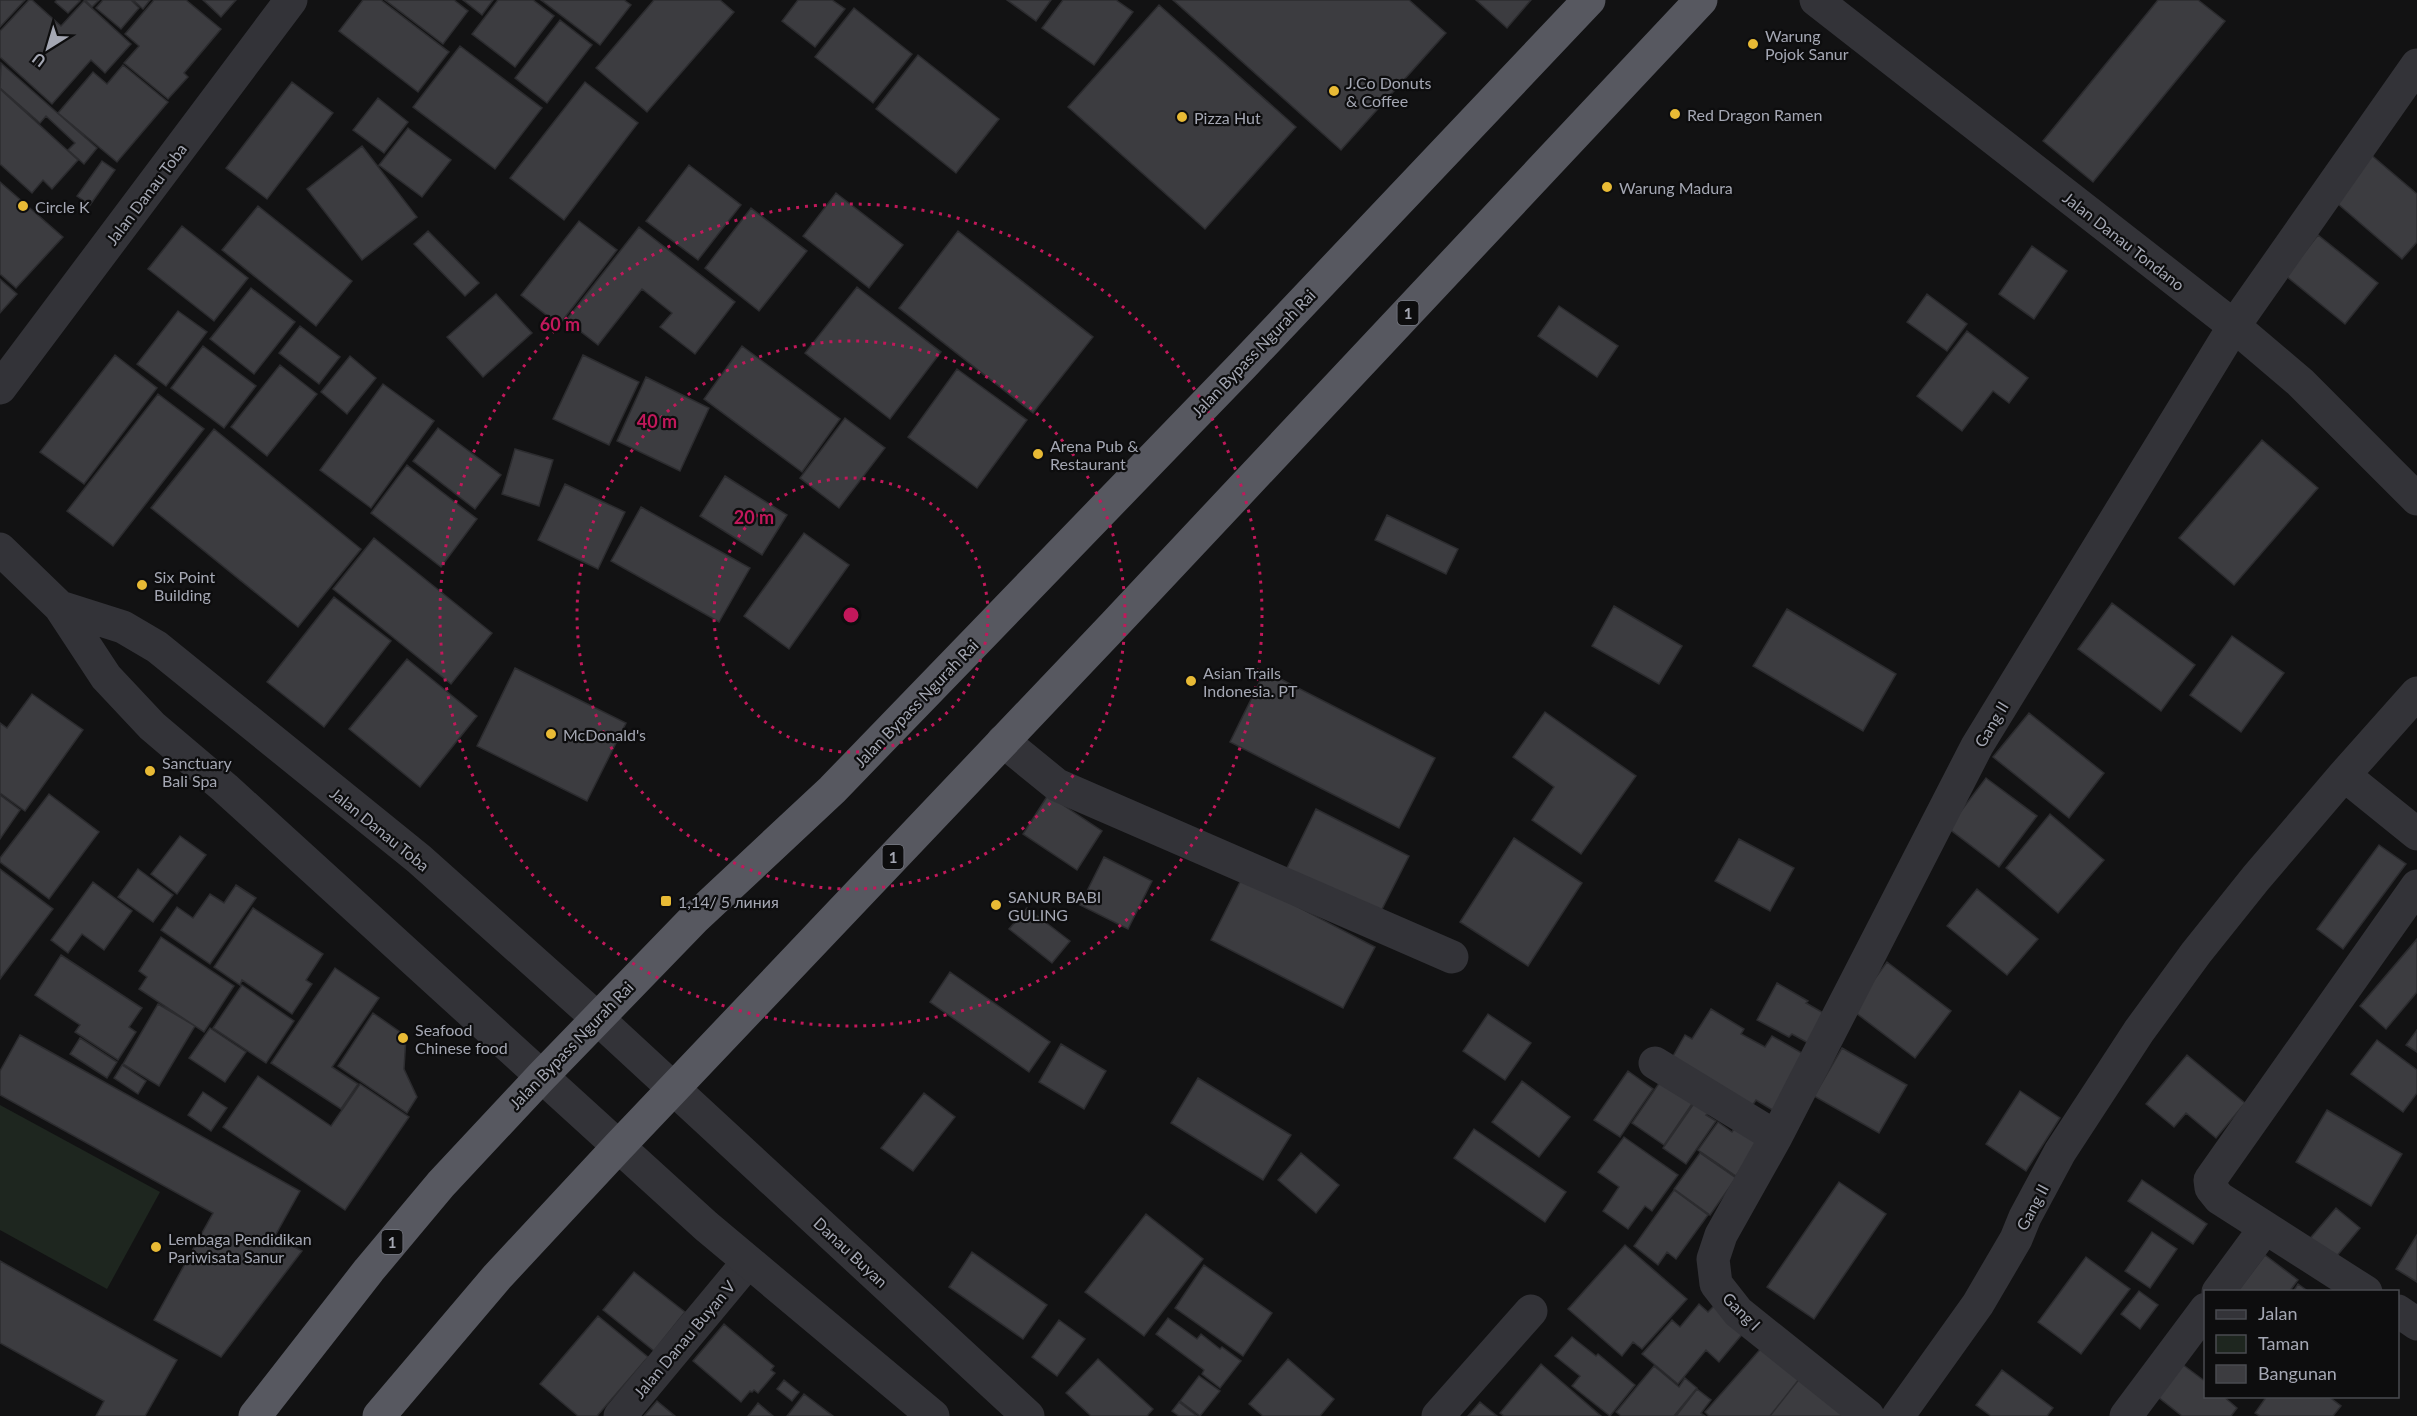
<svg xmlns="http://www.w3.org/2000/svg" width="2417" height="1416" viewBox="0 0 2417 1416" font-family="Lato,sans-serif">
<rect width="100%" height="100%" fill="#121213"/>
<!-- green -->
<path fill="#1e261f" d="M 0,1105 L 160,1192 L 107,1289 L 0,1230 Z"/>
<!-- building -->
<path fill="#3c3c40" stroke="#2c2c2f" stroke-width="1.5" d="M 0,0 L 25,0 L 0,27 Z
M 29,0 L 32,0 L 61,26 L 84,1 L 131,44 L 105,73 L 91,60 L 52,104 L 0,57 L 0,31 Z
M 57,0 L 78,0 L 80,1 L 68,13 L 55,2 Z
M 85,0 L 99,0 L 92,7 Z
M 103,0 L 131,0 L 139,8 L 121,29 L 96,8 Z
M 133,0 L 150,0 L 143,9 Z
M 154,0 L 186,0 L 221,29 L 184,73 L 188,77 L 168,99 L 124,63 L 139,46 L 125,34 Z
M 203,0 L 236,0 L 221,17 Z
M 363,0 L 381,0 L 449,52 L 418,92 L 339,31 Z
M 385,0 L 454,0 L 468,11 L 443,44 Z
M 463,0 L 493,0 L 482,15 Z
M 498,0 L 533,0 L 554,16 L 515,67 L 472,34 Z
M 541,0 L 624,0 L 631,5 L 600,45 Z
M 654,0 L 720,0 L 734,12 L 647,112 L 596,68 Z
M 798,0 L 832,0 L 845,9 L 815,47 L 782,21 Z
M 1007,0 L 1051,0 L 1036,21 Z
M 1063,0 L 1116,0 L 1133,12 L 1094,65 L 1042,28 Z
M 1173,0 L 1409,0 L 1446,33 L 1341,150 Z
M 1476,0 L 1531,0 L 1507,28 Z
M 2158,0 L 2198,0 L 2225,21 L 2093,182 L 2043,141 Z
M 1159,5 L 1296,127 L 1205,229 L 1068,107 Z
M 854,8 L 912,54 L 873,103 L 815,57 Z
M 560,20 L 592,45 L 547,103 L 515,78 Z
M 460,46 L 542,108 L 495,169 L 413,107 Z
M 918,55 L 999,119 L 956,173 L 876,109 Z
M 1,63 L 97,148 L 84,164 L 68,150 L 75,143 L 46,116 L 40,123 L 0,88 Z
M 123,65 L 168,102 L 117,162 L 58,113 L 93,72 L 107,84 Z
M 292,82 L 333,113 L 267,199 L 226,168 Z
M 585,82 L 638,123 L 564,220 L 510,178 Z
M 0,89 L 78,160 L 52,189 L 43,180 L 32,193 L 0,164 Z
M 378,98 L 408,122 L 384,153 L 353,130 Z
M 408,128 L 451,160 L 422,197 L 379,165 Z
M 362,146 L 417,217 L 362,260 L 307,189 Z
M 2369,153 L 2417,194 L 2417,242 L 2402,259 L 2331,198 Z
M 102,161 L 115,170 L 90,205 L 77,196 Z
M 689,165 L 741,205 L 698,260 L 646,221 Z
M 0,182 L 63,237 L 16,288 L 0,274 Z
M 836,193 L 903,245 L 869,288 L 803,236 Z
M 258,206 L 352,281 L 316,326 L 222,250 Z
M 751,208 L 807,251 L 759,311 L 705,268 Z
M 579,221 L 617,250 L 559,325 L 521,295 Z
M 182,226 L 248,278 L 214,321 L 148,269 Z
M 639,227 L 735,302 L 695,354 L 660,327 L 672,313 L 642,289 L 598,345 L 566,320 Z
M 428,231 L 479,283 L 465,296 L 414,244 Z
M 958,231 L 1093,337 L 1033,413 L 899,308 Z
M 2318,235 L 2378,283 L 2345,324 L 2286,276 Z
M 2032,246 L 2067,271 L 2034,319 L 1999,294 Z
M 0,279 L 17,294 L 0,313 Z
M 857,287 L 941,352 L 890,419 L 805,353 Z
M 251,288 L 295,322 L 254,374 L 210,339 Z
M 496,294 L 532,333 L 483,377 L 447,337 Z
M 1927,294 L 1967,324 L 1947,351 L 1907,322 Z
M 1559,306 L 1618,346 L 1597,377 L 1538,336 Z
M 178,311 L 207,332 L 166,386 L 137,364 Z
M 300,326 L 340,357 L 319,384 L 279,353 Z
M 1967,331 L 2028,378 L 2009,403 L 1993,391 L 1962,431 L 1917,396 Z
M 203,346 L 256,386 L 224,428 L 171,388 Z
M 742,346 L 840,419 L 802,472 L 704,399 Z
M 115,355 L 157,388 L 84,484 L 40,452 Z
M 583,355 L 639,382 L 609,445 L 553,419 Z
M 350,356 L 376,378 L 347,414 L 321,392 Z
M 280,365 L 317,394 L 267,456 L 231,427 Z
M 957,369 L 1027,420 L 977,488 L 908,437 Z
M 646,377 L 709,408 L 680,471 L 617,441 Z
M 383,384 L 434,421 L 371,508 L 320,470 Z
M 158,394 L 204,429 L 113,546 L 67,511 Z
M 845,418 L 885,448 L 839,508 L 800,478 Z
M 438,428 L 501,475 L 475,509 L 413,461 Z
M 214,429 L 361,549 L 298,627 L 151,508 Z
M 2262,440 L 2318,488 L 2234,585 L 2179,538 Z
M 515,449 L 553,460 L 539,506 L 502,494 Z
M 407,465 L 477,519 L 441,567 L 371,513 Z
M 725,476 L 787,515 L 762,555 L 700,516 Z
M 565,484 L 625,512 L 598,569 L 538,540 Z
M 641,507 L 750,568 L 719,622 L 611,561 Z
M 1387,515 L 1458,549 L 1446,574 L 1375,540 Z
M 804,533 L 849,565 L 789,649 L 744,616 Z
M 374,538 L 492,633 L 451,684 L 333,589 Z
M 334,597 L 391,641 L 324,727 L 267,682 Z
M 2112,603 L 2195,665 L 2161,711 L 2078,649 Z
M 1614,606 L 1682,646 L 1659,684 L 1592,646 Z
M 1787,609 L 1896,674 L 1863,731 L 1753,666 Z
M 2232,636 L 2284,673 L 2241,732 L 2190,695 Z
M 407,659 L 477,716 L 420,787 L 349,729 Z
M 515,668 L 626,723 L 587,801 L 477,746 Z
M 1265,671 L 1435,758 L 1399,828 L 1230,742 Z
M 32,694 L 83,730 L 25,811 L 0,793 L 0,723 L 7,728 Z
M 1545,712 L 1636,776 L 1581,854 L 1532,820 L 1554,787 L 1513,757 Z
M 2029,713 L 2104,773 L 2069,818 L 1993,757 Z
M 1986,778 L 2037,816 L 1999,867 L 1948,828 Z
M 49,794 L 99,832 L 49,899 L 0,862 L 0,858 Z
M 0,795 L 20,810 L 0,839 Z
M 1048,795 L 1102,831 L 1077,870 L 1023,834 Z
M 1316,809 L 1409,856 L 1378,917 L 1286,870 Z
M 2050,814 L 2104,860 L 2058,913 L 2006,868 Z
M 180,836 L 206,855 L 177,894 L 151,874 Z
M 1514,838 L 1582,883 L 1528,966 L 1460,922 Z
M 1739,839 L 1794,868 L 1770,911 L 1715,881 Z
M 2379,845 L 2406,864 L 2343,949 L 2317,929 Z
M 1104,857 L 1152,881 L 1128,929 L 1080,905 Z
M 0,869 L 53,909 L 0,979 Z
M 138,869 L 173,895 L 153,922 L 118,897 Z
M 1242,878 L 1375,947 L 1343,1008 L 1211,940 Z
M 93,882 L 132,911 L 104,950 L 82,934 L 68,953 L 51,940 Z
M 236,885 L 256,898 L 210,964 L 161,930 L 177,907 L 193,918 L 210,894 L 224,903 Z
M 1977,889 L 2038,939 L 2007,975 L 1947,926 Z
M 253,908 L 323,954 L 306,980 L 312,984 L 292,1014 L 242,980 L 240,985 L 214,967 Z
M 1027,908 L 1070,941 L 1052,963 L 1009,929 Z
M 161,937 L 234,986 L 204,1032 L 139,989 L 147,977 L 139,971 Z
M 2417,939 L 2417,992 L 2386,1029 L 2360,1006 Z
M 61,955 L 142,1008 L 129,1027 L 136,1032 L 118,1060 L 75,1032 L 80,1025 L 35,995 Z
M 1887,962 L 1951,1011 L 1915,1058 L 1852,1010 Z
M 335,968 L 379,998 L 332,1067 L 358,1084 L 341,1109 L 271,1063 Z
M 950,972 L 1050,1042 L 1029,1072 L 930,1002 Z
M 1777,983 L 1808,1001 L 1806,1003 L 1827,1015 L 1810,1044 L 1792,1034 L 1789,1037 L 1757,1020 Z
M 242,985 L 294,1021 L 266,1063 L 213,1028 Z
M 158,1004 L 195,1026 L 159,1086 L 123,1064 Z
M 1711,1009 L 1744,1029 L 1741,1034 L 1765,1047 L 1772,1036 L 1807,1056 L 1774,1111 L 1756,1100 L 1752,1106 L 1672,1058 L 1685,1035 L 1692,1039 Z
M 373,1013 L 406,1036 L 404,1069 L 417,1097 L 407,1113 L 338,1066 Z
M 1488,1014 L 1531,1043 L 1505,1080 L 1463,1051 Z
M 210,1028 L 246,1052 L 225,1082 L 189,1058 Z
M 2417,1030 L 2417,1052 L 2406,1045 Z
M 20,1035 L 300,1191 L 275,1236 L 302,1251 L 221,1357 L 154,1320 L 213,1213 L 0,1095 L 0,1071 Z
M 80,1038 L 117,1062 L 107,1078 L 70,1054 Z
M 2377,1040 L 2417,1070 L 2417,1093 L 2403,1112 L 2351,1074 Z
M 1061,1044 L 1106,1071 L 1084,1109 L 1039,1082 Z
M 1842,1048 L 1907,1085 L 1879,1133 L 1814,1096 Z
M 2187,1055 L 2245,1103 L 2216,1138 L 2186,1113 L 2174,1127 L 2146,1104 Z
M 122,1065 L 146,1081 L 138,1094 L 114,1078 Z
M 1628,1071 L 1653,1089 L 1620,1137 L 1594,1120 Z
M 258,1076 L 331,1126 L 360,1084 L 409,1117 L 345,1210 L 223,1127 Z
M 1198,1078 L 1291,1135 L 1263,1180 L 1171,1123 Z
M 1662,1079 L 1694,1101 L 1664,1145 L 1632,1123 Z
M 1522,1081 L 1570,1117 L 1539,1157 L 1492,1122 Z
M 2020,1091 L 2060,1118 L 2026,1171 L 1986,1144 Z
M 203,1092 L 227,1108 L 211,1131 L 188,1115 Z
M 924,1093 L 955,1117 L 913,1171 L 881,1148 Z
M 1695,1102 L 1709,1112 L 1706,1115 L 1716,1121 L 1686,1164 L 1663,1148 Z
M 2327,1110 L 2402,1154 L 2371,1206 L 2296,1162 Z
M 1718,1122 L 1732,1132 L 1736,1126 L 1759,1143 L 1736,1176 L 1698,1150 Z
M 1474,1129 L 1566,1192 L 1545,1222 L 1454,1158 Z
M 1624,1137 L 1678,1175 L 1652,1211 L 1645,1206 L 1628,1229 L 1603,1211 L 1619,1187 L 1598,1172 Z
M 1301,1153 L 1339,1185 L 1316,1213 L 1278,1180 Z
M 1700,1153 L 1736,1178 L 1710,1215 L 1674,1189 Z
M 2142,1180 L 2207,1224 L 2193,1244 L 2128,1201 Z
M 1839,1182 L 1886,1214 L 1814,1319 L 1767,1287 Z
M 1674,1190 L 1708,1215 L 1676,1259 L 1667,1252 L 1658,1265 L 1634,1246 Z
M 2336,1208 L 2360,1228 L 2331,1263 L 2307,1242 Z
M 1146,1214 L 1203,1259 L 1144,1336 L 1085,1292 Z
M 2152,1232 L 2177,1249 L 2150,1288 L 2125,1271 Z
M 2417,1235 L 2417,1282 L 2396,1269 Z
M 1625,1245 L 1687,1299 L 1642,1349 L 1633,1342 L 1622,1356 L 1568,1309 Z
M 972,1252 L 1047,1305 L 1023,1339 L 949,1287 Z
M 2265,1255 L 2298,1280 L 2289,1292 L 2237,1292 Z
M 2086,1257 L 2130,1289 L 2081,1354 L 2038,1322 Z
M 0,1261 L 177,1360 L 145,1416 L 96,1416 L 104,1401 L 0,1343 Z
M 1204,1265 L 1272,1313 L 1243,1356 L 1175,1308 Z
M 634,1272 L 685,1312 L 654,1351 L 603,1310 Z
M 2298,1284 L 2309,1292 L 2293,1292 Z
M 2139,1291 L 2158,1305 L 2140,1329 L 2121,1314 Z
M 1699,1304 L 1708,1312 L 1715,1305 L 1745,1331 L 1719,1362 L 1706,1350 L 1678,1384 L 1642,1354 L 1672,1320 L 1680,1327 Z
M 598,1316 L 648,1357 L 597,1416 L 578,1416 L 540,1384 Z
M 1168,1318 L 1197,1339 L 1201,1334 L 1220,1349 L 1222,1347 L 1241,1361 L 1220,1388 L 1202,1374 L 1204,1370 L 1156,1334 Z
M 1059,1320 L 1085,1339 L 1057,1376 L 1032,1357 Z
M 724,1324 L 774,1366 L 771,1370 L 775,1373 L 758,1393 L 754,1390 L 752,1392 L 750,1391 L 741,1402 L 693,1361 Z
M 1572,1337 L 1596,1356 L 1598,1354 L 1635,1385 L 1610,1416 L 1572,1386 L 1580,1376 L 1555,1356 Z
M 1764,1345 L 1800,1378 L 1770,1416 L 1709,1416 L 1705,1412 Z
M 1098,1359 L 1153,1409 L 1147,1416 L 1091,1416 L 1066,1393 Z
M 1288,1359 L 1334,1399 L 1320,1416 L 1263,1416 L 1249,1404 Z
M 2178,1361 L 2206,1382 L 2206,1396 L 2223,1396 L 2237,1408 L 2231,1416 L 2182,1416 L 2153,1393 Z
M 1541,1364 L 1601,1416 L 1504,1416 L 1500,1413 Z
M 1654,1366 L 1679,1387 L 1685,1378 L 1697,1388 L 1674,1416 L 1621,1416 L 1616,1412 Z
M 2002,1370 L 2053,1408 L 2047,1416 L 1991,1416 L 1976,1405 Z
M 1199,1376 L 1220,1391 L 1200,1416 L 1180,1401 Z
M 1800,1378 L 1848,1416 L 1770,1416 Z
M 784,1380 L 799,1392 L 792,1401 L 777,1389 Z
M 1697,1389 L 1711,1400 L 1701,1413 L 1705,1416 L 1676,1416 Z
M 804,1394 L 833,1416 L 787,1416 Z
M 2267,1396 L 2328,1396 L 2341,1406 L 2333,1416 L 2260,1416 L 2255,1413 Z
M 657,1401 L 675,1416 L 644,1416 Z
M 1179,1402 L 1197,1416 L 1179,1416 L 1172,1411 Z
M 1480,1402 L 1497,1416 L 1468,1416 Z
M 758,1403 L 773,1416 L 748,1416 Z"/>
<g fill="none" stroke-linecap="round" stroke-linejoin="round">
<!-- minor -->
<path stroke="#333338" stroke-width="33" d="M 1816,0 L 2234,326 L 2300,382 L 2417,499
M 1003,741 L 1057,785 L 1452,957
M 2344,775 L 2417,834
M 1655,1063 L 1776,1137
M 2218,1292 L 2265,1228
M 2366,1292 L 2219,1198 L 2211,1188 L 2210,1180 L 2417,886
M 2398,1311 L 2417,1324
M 620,1416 L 748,1262
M 1438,1416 L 1531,1311
M 1868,1416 L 1738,1312 L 1716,1284 L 1713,1259 L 1721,1235 L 1776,1137 L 1977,746 L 2234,326 L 2417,65
M 1898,1416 L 1978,1304 L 2016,1239 L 2025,1217 L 2060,1152 L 2139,1031 L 2196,953 L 2256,878 L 2344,775 L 2417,693
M 2126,1416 L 2206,1309"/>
<!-- tertiary -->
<path stroke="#333338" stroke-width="33" d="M 0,388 L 291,0
M 0,549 L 60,607 L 106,677 L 152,726 L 225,788 L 706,1226 L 933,1416
M 60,607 L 123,627 L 157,647 L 419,859 L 597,1018 L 1028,1416"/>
<!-- trunk -->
<path stroke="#575860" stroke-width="33" d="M 255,1416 L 369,1270 L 441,1184 L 541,1077 L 694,919 L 832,790 L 1242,366 L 1589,0
M 379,1416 L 497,1277 L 618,1147 L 1114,625 L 1701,0"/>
</g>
<!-- distance rings -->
<g fill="none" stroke="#c2185b" stroke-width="3" stroke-dasharray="3 6">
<circle cx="851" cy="615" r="137"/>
<circle cx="851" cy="615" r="274"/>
<circle cx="851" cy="615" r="411"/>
</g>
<!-- markers -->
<g fill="#e8ba35" stroke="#0d0d0e" stroke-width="2">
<circle cx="1753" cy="44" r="6"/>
<circle cx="1334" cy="91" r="6"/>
<circle cx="1675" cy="114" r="6"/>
<circle cx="1182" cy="117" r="6"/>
<circle cx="1607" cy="187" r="6"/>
<circle cx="23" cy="206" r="6"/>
<circle cx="1038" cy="454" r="6"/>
<circle cx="142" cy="585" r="6"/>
<circle cx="1191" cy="681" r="6"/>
<circle cx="551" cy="734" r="6"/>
<circle cx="150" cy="771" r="6"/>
<rect x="660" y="895" width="12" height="12" rx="3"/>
<circle cx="996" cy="905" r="6"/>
<circle cx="403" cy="1038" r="6"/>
<circle cx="156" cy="1247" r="6"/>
</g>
<g text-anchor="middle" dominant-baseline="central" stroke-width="4.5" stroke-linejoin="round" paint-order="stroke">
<!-- shield labels -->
<g fill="#0d0d0e" stroke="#777982" stroke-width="1.5">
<rect x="1397.5" y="301" width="21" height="24" rx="4.5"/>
<rect x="882.5" y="845" width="21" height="24" rx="4.5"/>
<rect x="381.5" y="1230" width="21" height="24" rx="4.5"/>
</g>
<g font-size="15" font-weight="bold" fill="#a4a7b3">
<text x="1408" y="313">1</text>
<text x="893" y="857">1</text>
<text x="392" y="1242">1</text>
</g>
<!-- poi labels -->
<g font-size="16" fill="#a4a7b3" stroke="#0d0d0e" text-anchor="start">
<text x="1765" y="35">Warung<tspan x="1765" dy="18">Pojok Sanur</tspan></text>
<text x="1346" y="82">J.Co Donuts<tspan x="1346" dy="18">&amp; Coffee</tspan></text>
<text x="1687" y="114">Red Dragon Ramen</text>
<text x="1194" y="117">Pizza Hut</text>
<text x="1619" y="187">Warung Madura</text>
<text x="35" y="206">Circle K</text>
<text x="1050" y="445">Arena Pub &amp;<tspan x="1050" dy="18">Restaurant</tspan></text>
<text x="154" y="576">Six Point<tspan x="154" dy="18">Building</tspan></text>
<text x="1203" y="672">Asian Trails<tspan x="1203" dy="18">Indonesia. PT</tspan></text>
<text x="563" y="734">McDonald's</text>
<text x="162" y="762">Sanctuary<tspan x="162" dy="18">Bali Spa</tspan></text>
<text x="1008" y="896">SANUR BABI<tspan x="1008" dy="18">GULING</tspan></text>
<text x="678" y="901">1,14/ 5 линия</text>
<text x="415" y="1029">Seafood<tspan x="415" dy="18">Chinese food</tspan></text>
<text x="168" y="1238">Lembaga Pendidikan<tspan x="168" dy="18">Pariwisata Sanur</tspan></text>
</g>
<!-- street labels -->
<g font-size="16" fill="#a4a7b3" stroke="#0d0d0e">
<text transform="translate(146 194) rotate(-53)">Jalan Danau Toba</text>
<text transform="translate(2124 241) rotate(38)">Jalan Danau Tondano</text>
<text transform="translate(1253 353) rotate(-46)">Jalan Bypass Ngurah Rai</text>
<text transform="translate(916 703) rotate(-46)">Jalan Bypass Ngurah Rai</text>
<text transform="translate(1991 724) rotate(-59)">Gang II</text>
<text transform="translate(380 829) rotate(39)">Jalan Danau Toba</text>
<text transform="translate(571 1045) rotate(-46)">Jalan Bypass Ngurah Rai</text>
<text transform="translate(2032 1207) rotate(-62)">Gang II</text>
<text transform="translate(851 1252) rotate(43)">Danau Buyan</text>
<text transform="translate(1742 1311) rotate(45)">Gang I</text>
<text transform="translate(684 1339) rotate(-50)">Jalan Danau Buyan V</text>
</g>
</g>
<circle cx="851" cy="615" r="9" fill="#c2185b" stroke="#0d0d0e" stroke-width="3"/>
<g font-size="18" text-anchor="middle" font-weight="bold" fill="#c2185b" stroke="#0d0d0e" stroke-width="4.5" stroke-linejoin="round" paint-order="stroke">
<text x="560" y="331">60 m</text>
<text x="657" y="428">40 m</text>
<text x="754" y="524">20 m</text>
</g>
<!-- legend -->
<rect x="2204" y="1290" width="195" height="108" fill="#0d0d0e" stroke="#494b50" stroke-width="1.5"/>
<rect x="2216" y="1310" width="30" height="9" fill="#333338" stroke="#494b50" stroke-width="1.5"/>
<text x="2258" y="1320" font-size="18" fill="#a4a7b3">Jalan</text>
<rect x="2216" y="1335" width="30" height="18" fill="#1e261f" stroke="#494b50" stroke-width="1.5"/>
<text x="2258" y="1350" font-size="18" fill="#a4a7b3">Taman</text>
<rect x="2216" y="1365" width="30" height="18" fill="#3c3c40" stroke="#494b50" stroke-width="1.5"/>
<text x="2258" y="1380" font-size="18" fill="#a4a7b3">Bangunan</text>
<!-- north arrow -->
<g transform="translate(48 48) rotate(217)" stroke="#0d0d0e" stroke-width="4.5" paint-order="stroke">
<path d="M0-4.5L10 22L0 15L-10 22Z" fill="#a4a7b3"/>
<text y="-9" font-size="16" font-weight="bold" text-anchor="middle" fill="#a4a7b3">U</text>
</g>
</svg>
